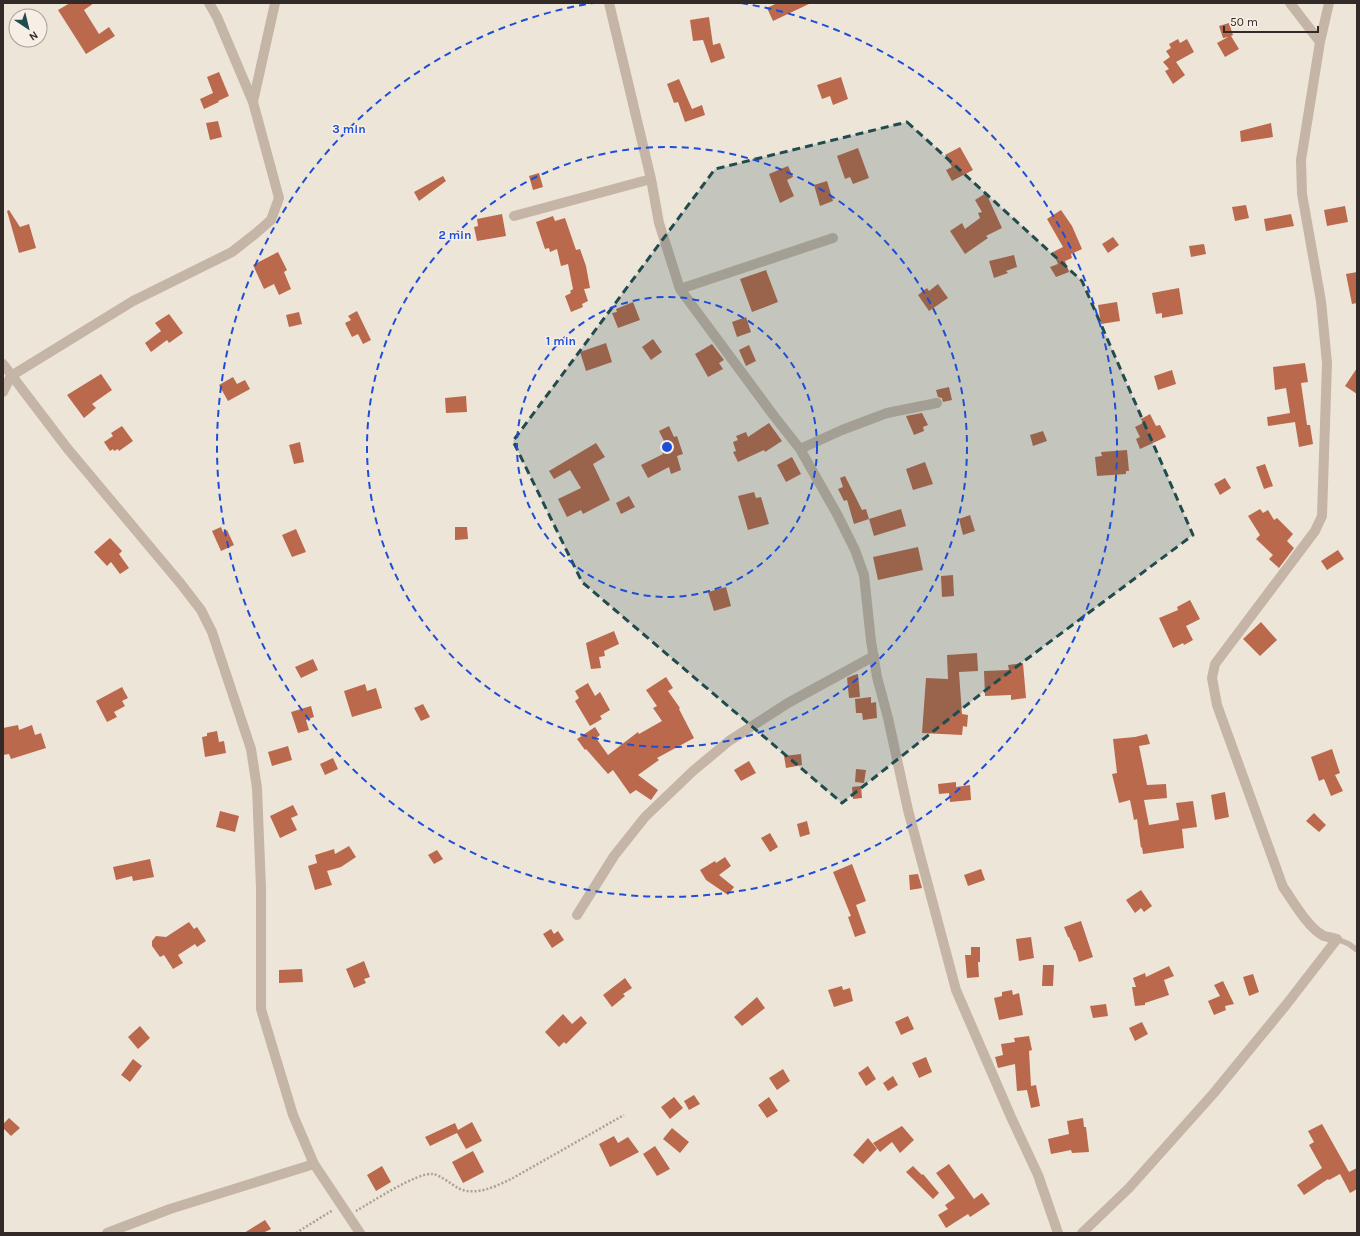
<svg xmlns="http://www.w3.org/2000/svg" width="1360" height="1236" viewBox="0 0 1360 1236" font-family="Karla,sans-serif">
<rect width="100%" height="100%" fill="#eee5d9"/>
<!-- building -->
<path fill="#ba694c" d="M 70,3 L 94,3 L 84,10 L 99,34 L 109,27 L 115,36 L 86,54 L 58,10 Z
M 777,3 L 811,3 L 773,21 L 767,8 Z
M 709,17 L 713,45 L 720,43 L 725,58 L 711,63 L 703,40 L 693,41 L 690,20 Z
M 1229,23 L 1233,35 L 1231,36 L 1239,49 L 1225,57 L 1217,43 L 1228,37 L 1223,38 L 1219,26 Z
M 1178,39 L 1180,43 L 1187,39 L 1194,52 L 1176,62 L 1185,75 L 1173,84 L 1165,71 L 1169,69 L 1163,62 L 1170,57 L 1166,51 L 1171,48 L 1169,44 Z
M 219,72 L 229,96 L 218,101 L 219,102 L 204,109 L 200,99 L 213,93 L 207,77 Z
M 841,77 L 848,99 L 833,105 L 830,96 L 822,99 L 817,85 Z
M 679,79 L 692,109 L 702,105 L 705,115 L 685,122 L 678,102 L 674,103 L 667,84 Z
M 218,121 L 222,137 L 210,140 L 206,123 Z
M 1271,123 L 1273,137 L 1241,142 L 1240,131 Z
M 960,147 L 973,170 L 952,181 L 946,170 L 952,167 L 945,155 Z
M 858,148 L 869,178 L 853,184 L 850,177 L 845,179 L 837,156 Z
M 788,166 L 793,177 L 787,180 L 794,196 L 780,203 L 769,174 Z
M 539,173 L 543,187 L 533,190 L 529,176 Z
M 443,176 L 446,181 L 419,201 L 414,192 Z
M 827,181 L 833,201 L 820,206 L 814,185 Z
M 986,193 L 1002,228 L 986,236 L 988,238 L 965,254 L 950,231 L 962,223 L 965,229 L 980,218 L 978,213 L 982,212 L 975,200 Z
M 1246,205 L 1249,218 L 1235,221 L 1232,207 Z
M 1345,206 L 1348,222 L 1327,226 L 1324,210 Z
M 9,210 L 20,227 L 29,224 L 36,248 L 19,253 L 7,211 Z
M 1061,210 L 1072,226 L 1082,249 L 1071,254 L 1072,258 L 1065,261 L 1069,272 L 1056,277 L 1050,267 L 1058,264 L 1053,252 L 1063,247 L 1047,219 Z
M 502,214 L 506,236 L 477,241 L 474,227 L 478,226 L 477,219 Z
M 1291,214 L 1294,226 L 1266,231 L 1264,219 Z
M 553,216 L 555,221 L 565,218 L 576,250 L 580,249 L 586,266 L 590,288 L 584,289 L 588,301 L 582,304 L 583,307 L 571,312 L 565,296 L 571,293 L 570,291 L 573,289 L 568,264 L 561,266 L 557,249 L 550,252 L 549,248 L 545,249 L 536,222 Z
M 1113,237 L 1119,245 L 1108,253 L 1102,244 Z
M 1204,244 L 1206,254 L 1191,257 L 1189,246 Z
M 278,252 L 287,270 L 284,272 L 291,289 L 279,295 L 274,284 L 264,289 L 253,265 Z
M 1014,255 L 1017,267 L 1006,271 L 1008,273 L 994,278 L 989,261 Z
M 766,270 L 778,302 L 752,312 L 740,279 Z
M 1357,272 L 1357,303 L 1352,304 L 1346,274 Z
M 938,284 L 948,298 L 929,311 L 918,295 L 927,288 L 929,291 Z
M 1179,288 L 1183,314 L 1162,318 L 1162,313 L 1156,314 L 1152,293 Z
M 633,302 L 640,320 L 618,328 L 612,313 L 617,312 L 616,309 Z
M 1117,302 L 1120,321 L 1101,324 L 1098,305 Z
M 357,311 L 371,340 L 363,344 L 358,334 L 352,337 L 345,323 L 351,320 L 348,316 Z
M 299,312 L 302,324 L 289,327 L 286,315 Z
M 169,314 L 183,333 L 169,343 L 167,340 L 151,352 L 145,343 L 161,331 L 155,323 Z
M 746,317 L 751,332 L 737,337 L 732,322 Z
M 653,339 L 662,352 L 651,360 L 642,347 Z
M 606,343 L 612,362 L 586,371 L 580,352 Z
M 712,344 L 724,360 L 719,363 L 723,369 L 708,377 L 695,354 Z
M 749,345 L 756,361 L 746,366 L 739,350 Z
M 1305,363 L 1308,382 L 1301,383 L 1307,425 L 1310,425 L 1313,444 L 1299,447 L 1295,422 L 1268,426 L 1267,417 L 1290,413 L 1286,388 L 1275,390 L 1273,367 Z
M 1357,368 L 1357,394 L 1345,386 Z
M 1172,370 L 1176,384 L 1158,390 L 1154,376 Z
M 101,374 L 112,390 L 92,404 L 96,408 L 84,418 L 67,395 Z
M 233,377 L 237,384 L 245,380 L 250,389 L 228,401 L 219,385 Z
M 949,387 L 952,400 L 943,402 L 942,398 L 938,397 L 936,390 Z
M 466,396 L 467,412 L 446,413 L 445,398 Z
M 922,413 L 928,425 L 923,427 L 924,431 L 914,435 L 906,416 Z
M 1150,414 L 1156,426 L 1160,425 L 1166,437 L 1140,449 L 1136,439 L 1140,437 L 1135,427 L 1143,423 L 1141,419 Z
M 769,423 L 782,441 L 765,452 L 764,450 L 738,462 L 733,452 L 736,451 L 733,442 L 738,440 L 736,436 L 746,432 L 748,437 Z
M 122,426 L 133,441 L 119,451 L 118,449 L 114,451 L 113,449 L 110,451 L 104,442 L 113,436 L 111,433 Z
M 669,426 L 674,437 L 677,436 L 683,454 L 677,456 L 681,470 L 671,474 L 669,467 L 648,478 L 641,465 L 663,454 L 661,447 L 666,445 L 659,431 Z
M 1043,431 L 1047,441 L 1033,446 L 1030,435 Z
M 300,442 L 304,462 L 294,464 L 289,445 Z
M 596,443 L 605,457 L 593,464 L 610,500 L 583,514 L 581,510 L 567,517 L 558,499 L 581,488 L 570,470 L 554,479 L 549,471 Z
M 1127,450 L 1129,471 L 1126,471 L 1126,474 L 1097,476 L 1095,457 L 1102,456 L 1101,452 Z
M 792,457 L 801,474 L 786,482 L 777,465 Z
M 925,462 L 933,484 L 913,490 L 906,469 Z
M 1265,464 L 1273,486 L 1264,489 L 1256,467 Z
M 845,476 L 862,510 L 866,509 L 869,519 L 901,509 L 906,526 L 874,536 L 869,519 L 854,524 L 847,500 L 844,501 L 838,489 L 843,487 L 840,478 Z
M 1225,478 L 1231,488 L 1220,495 L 1214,484 Z
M 754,492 L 756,498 L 761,497 L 769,524 L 748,530 L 738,496 Z
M 629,496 L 635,507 L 621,514 L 616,503 Z
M 1260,509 L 1263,513 L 1268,510 L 1274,520 L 1277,518 L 1293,534 L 1287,541 L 1294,548 L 1279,568 L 1269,559 L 1273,555 L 1256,539 L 1260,535 L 1248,516 Z
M 970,515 L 975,531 L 963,535 L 959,519 Z
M 221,527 L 223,532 L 227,530 L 234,545 L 221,551 L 212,531 Z
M 455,527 L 467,527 L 468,539 L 455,540 Z
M 296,529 L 306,552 L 292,557 L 282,535 Z
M 110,538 L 122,551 L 119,554 L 129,568 L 120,574 L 111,562 L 107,566 L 94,552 Z
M 918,547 L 923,570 L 878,580 L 873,557 Z
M 1338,550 L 1344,559 L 1327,570 L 1321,561 Z
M 953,575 L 954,596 L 942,597 L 941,576 Z
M 726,587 L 731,606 L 714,611 L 708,592 Z
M 1190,600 L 1200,619 L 1186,626 L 1193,640 L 1184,645 L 1183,643 L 1173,648 L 1159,618 L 1178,610 L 1177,607 Z
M 1261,622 L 1277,640 L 1260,656 L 1243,639 Z
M 614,631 L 619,644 L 604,651 L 605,656 L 599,657 L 601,668 L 591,669 L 586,643 Z
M 977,653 L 978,671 L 959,672 L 962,714 L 968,715 L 967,727 L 963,726 L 962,735 L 922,733 L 926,678 L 948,679 L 947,655 Z
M 313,659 L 318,670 L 301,678 L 295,667 Z
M 1023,663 L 1026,698 L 1011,700 L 1011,695 L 985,696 L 984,671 L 1009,670 L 1008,665 Z
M 858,674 L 860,697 L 849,698 L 847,678 L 854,675 Z
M 666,677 L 673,688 L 668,691 L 680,708 L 679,709 L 694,738 L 657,758 L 659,760 L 638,775 L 658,790 L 651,800 L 636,790 L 630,794 L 613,770 L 608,774 L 586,749 L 585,750 L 577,739 L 595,727 L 600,735 L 596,738 L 608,755 L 638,732 L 639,734 L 662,721 L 653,708 L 657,706 L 646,690 Z
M 588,683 L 595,696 L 600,692 L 610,710 L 600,716 L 602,719 L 590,726 L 575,701 L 579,698 L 575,691 Z
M 365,684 L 367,691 L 376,688 L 382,708 L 352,717 L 344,691 Z
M 122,687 L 128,698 L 122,701 L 125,706 L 114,712 L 117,717 L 107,722 L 96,701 Z
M 871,697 L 871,703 L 876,702 L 877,718 L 863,720 L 862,713 L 856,713 L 855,699 Z
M 423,704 L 430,717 L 421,721 L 414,708 Z
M 311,706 L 314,717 L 306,720 L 309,730 L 298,733 L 291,712 Z
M 18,725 L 19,730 L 32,725 L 35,735 L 41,733 L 46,748 L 11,759 L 9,754 L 3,755 L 3,728 Z
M 217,731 L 219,742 L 224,741 L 226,753 L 205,757 L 202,737 L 207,736 L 207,733 Z
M 1147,734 L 1150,744 L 1139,746 L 1147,785 L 1166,784 L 1167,798 L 1144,800 L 1149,825 L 1179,820 L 1176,803 L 1193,801 L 1197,827 L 1182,829 L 1184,848 L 1143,854 L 1142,847 L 1141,848 L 1137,819 L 1134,820 L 1130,800 L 1119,803 L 1112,774 L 1117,773 L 1113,739 L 1135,737 Z
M 288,746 L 292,760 L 272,766 L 268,752 Z
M 1332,749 L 1340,773 L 1335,775 L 1343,791 L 1331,796 L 1324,779 L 1319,781 L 1311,757 Z
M 801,754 L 802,765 L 786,768 L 784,756 Z
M 333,758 L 338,769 L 325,775 L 320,764 Z
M 749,761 L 756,773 L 741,781 L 734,770 Z
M 856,769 L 866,770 L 864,783 L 855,782 Z
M 956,782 L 956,787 L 970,785 L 971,800 L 950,802 L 949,793 L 939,794 L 938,784 Z
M 861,786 L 862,798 L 853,799 L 852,787 Z
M 1225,792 L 1229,817 L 1215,820 L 1211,795 Z
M 293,805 L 298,815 L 291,818 L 297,830 L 280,838 L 270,816 Z
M 220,811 L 239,816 L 235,832 L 216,827 Z
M 1314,813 L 1326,825 L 1319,832 L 1306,821 Z
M 807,821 L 810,834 L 800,837 L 797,824 Z
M 770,833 L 778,847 L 770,852 L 761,838 Z
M 349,846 L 356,857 L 341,867 L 327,871 L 332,885 L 315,890 L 308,866 L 317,863 L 315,855 L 334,849 L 335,854 Z
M 437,850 L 443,859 L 434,864 L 428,855 Z
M 725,857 L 731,866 L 719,875 L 734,887 L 728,895 L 706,880 L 700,870 L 715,861 L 716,863 Z
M 150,859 L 154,877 L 133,881 L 132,876 L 116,880 L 113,867 Z
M 852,864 L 866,901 L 856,905 L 866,933 L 855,937 L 848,917 L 851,916 L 833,872 Z
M 981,869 L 985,880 L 968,886 L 964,875 Z
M 918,874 L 922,888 L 910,890 L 909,875 Z
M 1141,890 L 1152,906 L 1144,912 L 1141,908 L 1135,913 L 1126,900 Z
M 1081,921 L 1093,957 L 1079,962 L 1075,950 L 1074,950 L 1069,937 L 1068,937 L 1064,927 Z
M 189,922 L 194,929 L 197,927 L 206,941 L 197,947 L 195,944 L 178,955 L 183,963 L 173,969 L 164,955 L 160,957 L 152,946 L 152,941 L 156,936 L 166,937 Z
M 551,929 L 554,934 L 558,931 L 564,940 L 552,948 L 543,934 Z
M 1031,937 L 1034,958 L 1019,961 L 1016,939 Z
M 971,947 L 980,947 L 980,962 L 978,962 L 979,977 L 967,978 L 965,955 L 971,955 Z
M 364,961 L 370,977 L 364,979 L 366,983 L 354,988 L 346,969 Z
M 1043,965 L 1054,965 L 1053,986 L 1042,986 Z
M 1169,966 L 1174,976 L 1164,980 L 1169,995 L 1145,1003 L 1145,1005 L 1135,1006 L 1132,987 L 1136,987 L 1133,978 L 1145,973 L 1146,977 Z
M 302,969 L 303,982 L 279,983 L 279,970 Z
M 1253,974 L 1259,992 L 1249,996 L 1243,977 Z
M 625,978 L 632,988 L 623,994 L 625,996 L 612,1007 L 603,995 Z
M 1223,981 L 1234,1004 L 1225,1006 L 1226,1010 L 1214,1015 L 1208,1001 L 1220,996 L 1214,985 Z
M 842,986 L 843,990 L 850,988 L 853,1001 L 834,1007 L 828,990 Z
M 1012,990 L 1013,995 L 1019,993 L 1023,1015 L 999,1020 L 994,998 L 1002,996 L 1002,992 Z
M 757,997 L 765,1008 L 742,1026 L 734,1017 Z
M 1106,1004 L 1108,1016 L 1093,1018 L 1090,1006 Z
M 563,1014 L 572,1024 L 581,1016 L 587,1023 L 566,1044 L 564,1042 L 559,1047 L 545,1032 Z
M 908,1016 L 914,1029 L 901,1035 L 895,1022 Z
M 1142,1022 L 1148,1034 L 1135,1041 L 1129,1028 Z
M 140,1026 L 150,1038 L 138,1049 L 128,1037 Z
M 1029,1036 L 1032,1050 L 1029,1051 L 1031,1086 L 1036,1085 L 1040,1106 L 1031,1108 L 1027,1090 L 1017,1091 L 1015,1064 L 998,1068 L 995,1057 L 1003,1055 L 1001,1044 L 1015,1042 L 1014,1038 Z
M 926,1057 L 932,1072 L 919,1078 L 912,1063 Z
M 133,1059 L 142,1066 L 130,1082 L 121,1075 Z
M 868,1066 L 876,1079 L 866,1086 L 858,1073 Z
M 783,1069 L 790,1081 L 777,1090 L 769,1078 Z
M 893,1076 L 898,1085 L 888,1091 L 883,1083 Z
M 694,1095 L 700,1104 L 689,1110 L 684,1101 Z
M 674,1097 L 683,1108 L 670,1119 L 661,1107 Z
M 769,1097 L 778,1111 L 767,1118 L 758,1105 Z
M 9,1118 L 20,1128 L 11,1136 L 3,1128 L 3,1124 Z
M 1083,1118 L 1084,1127 L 1086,1127 L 1089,1152 L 1072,1153 L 1071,1150 L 1051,1154 L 1048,1139 L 1069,1134 L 1067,1121 Z
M 472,1122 L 482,1141 L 466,1149 L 457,1133 L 430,1146 L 425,1137 L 455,1123 L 458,1130 Z
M 1322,1124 L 1349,1172 L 1357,1168 L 1357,1189 L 1350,1193 L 1340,1174 L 1329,1180 L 1328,1179 L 1304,1195 L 1297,1185 L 1322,1168 L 1309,1145 L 1314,1142 L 1308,1131 Z
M 902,1126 L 914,1140 L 900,1153 L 892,1142 L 880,1152 L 873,1143 Z
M 672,1128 L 689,1142 L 680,1153 L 663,1139 Z
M 614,1136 L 618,1143 L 628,1137 L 639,1152 L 610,1167 L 599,1144 Z
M 868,1138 L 877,1149 L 863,1164 L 853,1155 Z
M 655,1146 L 670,1169 L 657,1176 L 643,1154 Z
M 473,1151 L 484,1172 L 463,1183 L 452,1162 Z
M 949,1164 L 974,1199 L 982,1193 L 990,1204 L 970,1217 L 968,1214 L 946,1228 L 938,1215 L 948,1209 L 945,1205 L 955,1198 L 936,1173 Z
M 382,1166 L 391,1182 L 376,1191 L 367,1175 Z
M 913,1166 L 922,1175 L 923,1174 L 939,1193 L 933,1199 L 906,1172 Z
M 265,1220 L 271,1229 L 263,1233 L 244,1233 Z"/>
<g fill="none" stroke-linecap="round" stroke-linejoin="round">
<!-- path -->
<path stroke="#b09f91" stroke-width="2.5" stroke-dasharray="2 2" stroke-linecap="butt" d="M 356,1211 C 372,1202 417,1172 433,1174 C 440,1175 451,1184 458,1188 C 475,1197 497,1186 513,1178 L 624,1115
M 296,1233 L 333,1210"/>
<!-- lane -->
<path stroke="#c5b5a6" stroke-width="5.5" d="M 1337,939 L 1349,944 L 1357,950"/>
<!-- street -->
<path stroke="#c5b5a6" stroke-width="10" d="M 609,3 L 651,179 L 659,223 L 680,289 L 774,416 L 800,449 L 837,514 L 855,550 L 864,575 L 871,641 L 877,677 L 888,718 L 908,810 L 956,990 L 1011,1117 L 1038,1175 L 1058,1233
M 1290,3 L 1320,42
M 253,102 L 275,3
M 514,216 L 651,179
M 680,289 L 833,238
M 3,364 L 67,448 L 181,584 L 201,610 L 212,632 L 251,749 L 257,788 L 261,888 L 261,1009 L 293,1115 L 314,1164 L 360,1233
M 3,392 L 11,376 L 133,301 L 232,252 L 255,234 L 271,220 L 279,198 L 253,102 L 217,17 L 209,3
M 800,449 L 842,430 L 887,413 L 937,403
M 577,915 L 614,856 L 645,817 L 693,771 L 729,741 L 788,703 L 874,656
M 107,1233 L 170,1209 L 314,1164
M 1082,1233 L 1129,1188 L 1213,1094 L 1286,1005 L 1337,939 C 1333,938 1328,937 1324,936 C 1308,928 1293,901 1283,887 L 1217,705 L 1212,678 L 1215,664 L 1315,531 L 1322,516 L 1327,363 L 1321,301 L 1302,194 L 1301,160 L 1320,42 L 1329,3"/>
</g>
<!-- marked area -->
<path fill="#204b4f" fill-opacity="0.2" stroke="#204b4f" stroke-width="3" stroke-dasharray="8 5" stroke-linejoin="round" d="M 907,122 L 1082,281 L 1193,535 L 996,682 L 842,803 L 582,582 L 513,441 L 715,169 Z"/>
<!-- distance rings -->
<g fill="none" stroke="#1d4ed8" stroke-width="2" stroke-dasharray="7 5">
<circle cx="667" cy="447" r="150"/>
<circle cx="667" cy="447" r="300"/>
<path d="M741 3A450 450 0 1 1 593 3"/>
</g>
<circle cx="667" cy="447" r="6" fill="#1d4ed8" stroke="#f7efe5" stroke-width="2"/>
<g font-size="12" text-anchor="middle" font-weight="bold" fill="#1d4ed8" stroke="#f7efe5" stroke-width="3" stroke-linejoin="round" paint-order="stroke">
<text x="349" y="133">3 min</text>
<text x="455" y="239">2 min</text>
<text x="561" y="345">1 min</text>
</g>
<!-- border -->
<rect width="1360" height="1236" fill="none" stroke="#322a26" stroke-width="8"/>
<!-- north arrow -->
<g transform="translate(28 28) rotate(145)"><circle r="19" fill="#f7efe5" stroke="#a8a099"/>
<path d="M0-3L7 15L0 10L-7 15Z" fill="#204b4f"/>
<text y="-6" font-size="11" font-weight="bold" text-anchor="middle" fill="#322a26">N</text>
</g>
<!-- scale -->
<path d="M1224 26v6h94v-6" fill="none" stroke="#322a26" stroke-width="2"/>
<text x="1230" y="26" font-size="12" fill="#322a26" stroke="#f7efe5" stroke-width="3" paint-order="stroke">50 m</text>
</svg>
